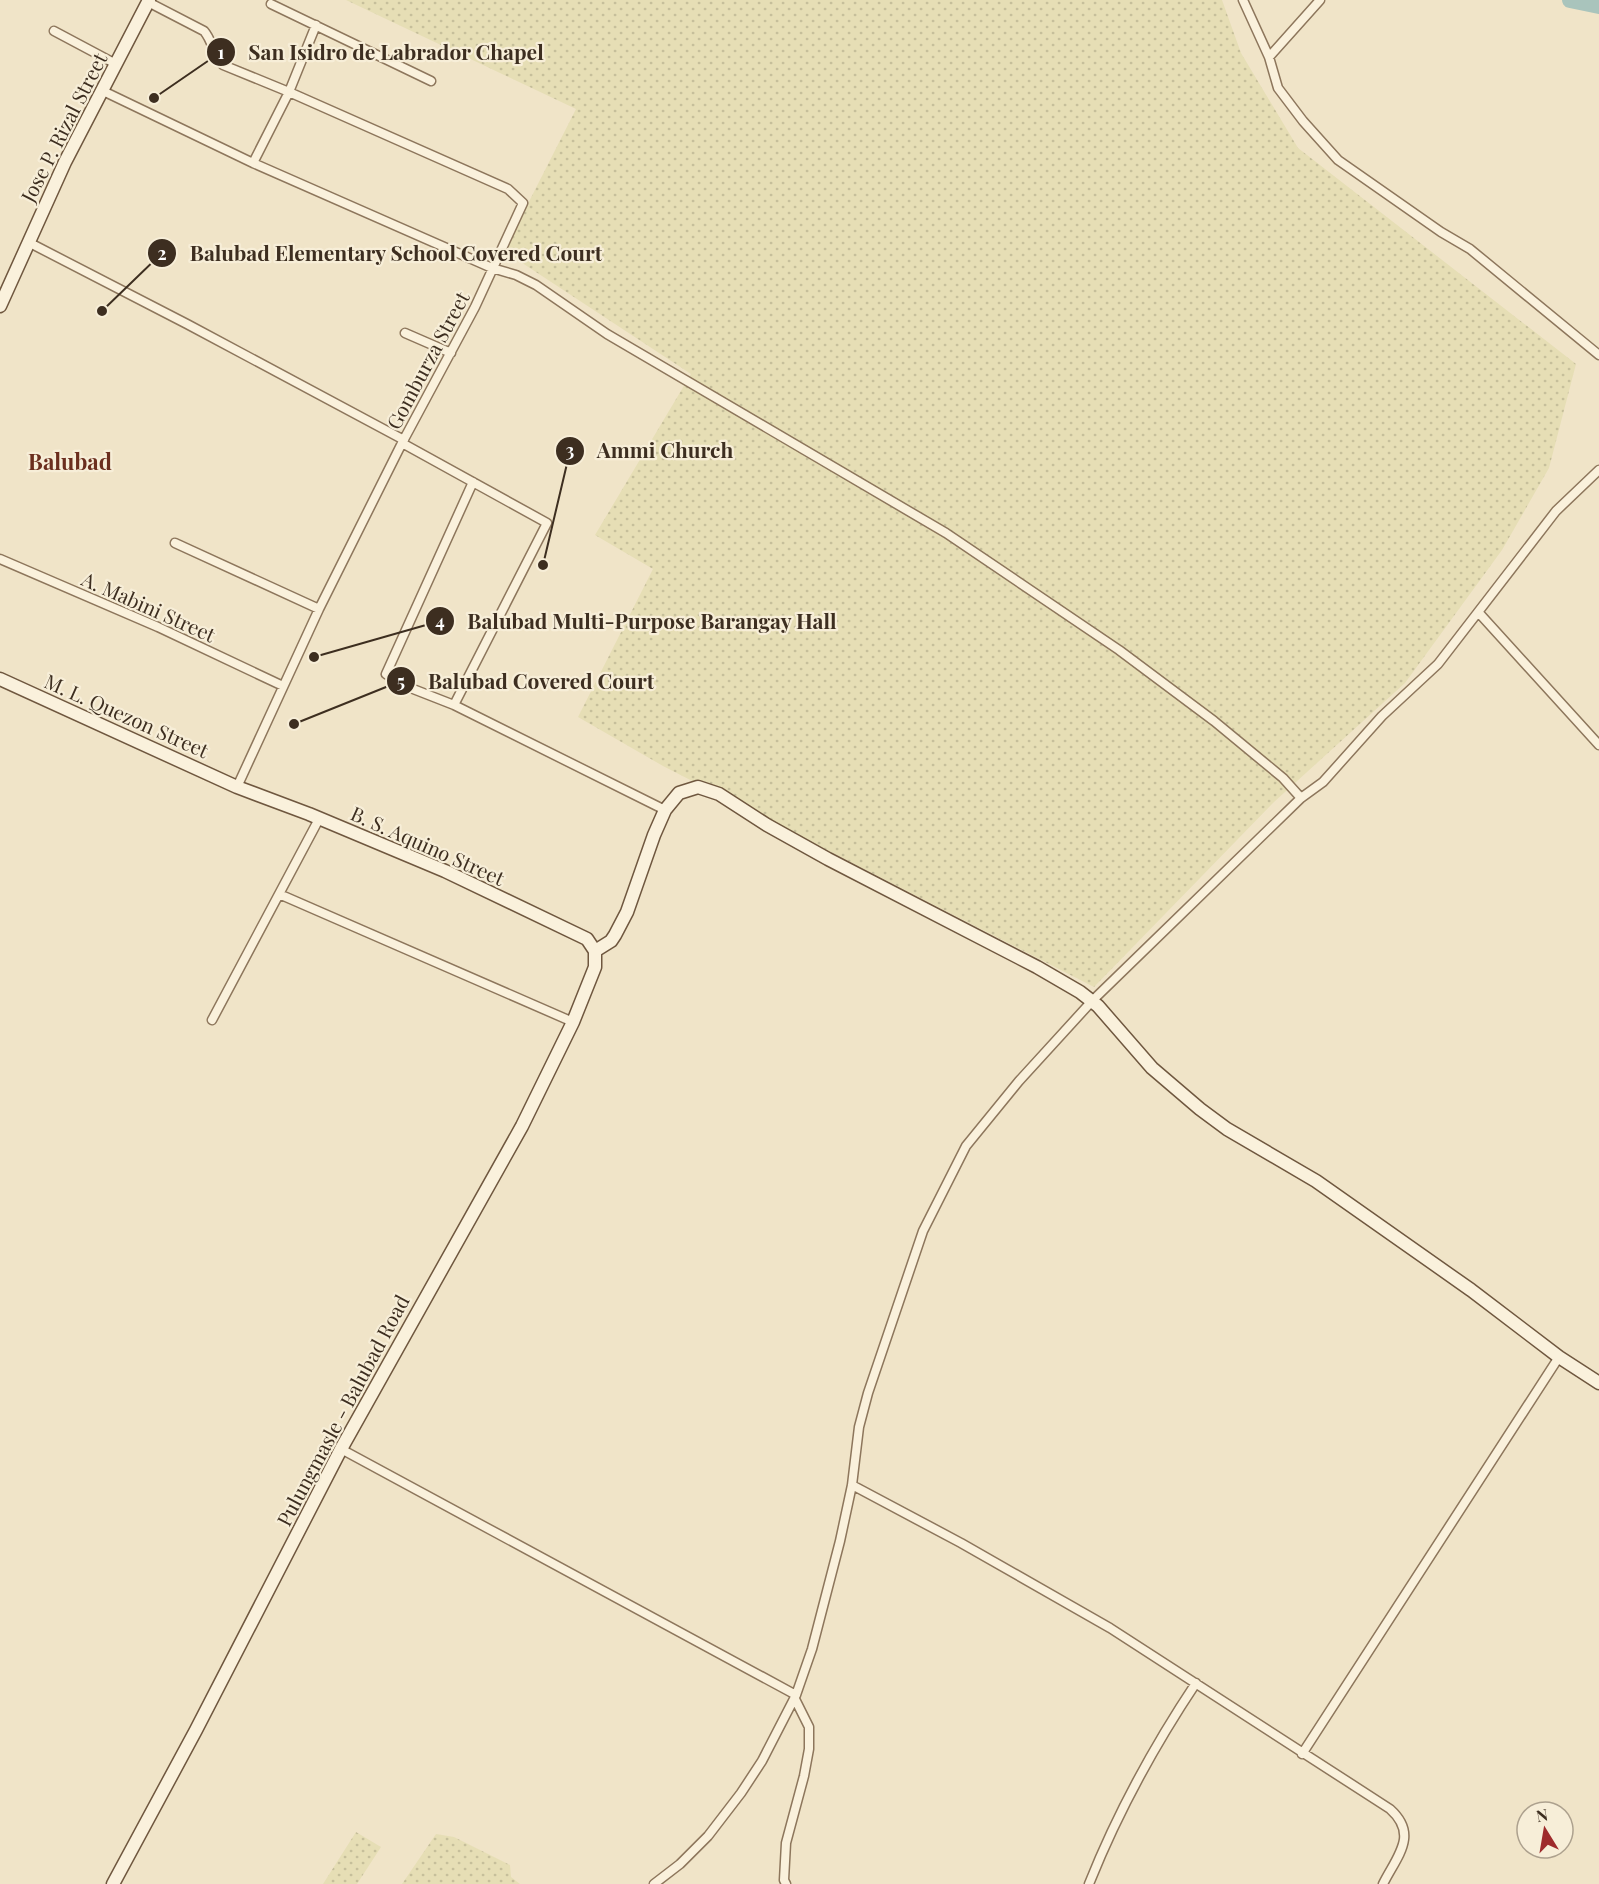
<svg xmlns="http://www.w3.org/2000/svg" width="1599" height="1884" viewBox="0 0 1599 1884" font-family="'Playfair Display',serif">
<defs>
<pattern id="farmland-dots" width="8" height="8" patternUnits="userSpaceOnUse" patternTransform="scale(1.5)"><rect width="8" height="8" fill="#e6deb5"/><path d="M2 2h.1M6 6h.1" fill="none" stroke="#c6bf9b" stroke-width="1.8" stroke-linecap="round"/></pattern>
</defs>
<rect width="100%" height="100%" fill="#f0e4c8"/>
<!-- farmland -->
<path fill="url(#farmland-dots)" d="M 346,0 L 1222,0 L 1241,53 L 1298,148 L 1576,364 L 1549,468 L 1502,550 L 1405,683 L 1274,802 L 1094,987 L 663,766 L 578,717 L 653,569 L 595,535 L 691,374 L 504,251 L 576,109 Z
M 356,1832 L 381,1847 L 357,1884 L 323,1884 Z
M 436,1834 L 454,1837 L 510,1865 L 511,1877 L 520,1884 L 402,1884 Z"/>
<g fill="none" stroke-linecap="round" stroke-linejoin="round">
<!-- river -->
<path stroke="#a9c4bc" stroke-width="16" d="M 1570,0 L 1599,6"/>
<defs>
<path id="street" d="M 1243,0 L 1269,57 L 1278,88 L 1303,121 L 1338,160 L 1441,232 L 1470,249 L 1599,355
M 148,2 L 204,31 C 213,41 213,56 223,65 L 289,92 L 253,163
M 271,4 L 431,81
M 54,31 L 116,64
M 1269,57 L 1320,0
M 103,91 L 253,163 L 492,268 L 516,275 L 536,285 L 607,334 L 946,533 L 1119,650 L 1214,721 L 1283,778 L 1301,798
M 28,242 L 187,324 L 404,440
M 405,333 L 451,353
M 402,443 L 547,523 L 454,705
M 473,482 L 386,674 L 408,687 L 454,705 L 665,810
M 175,543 L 319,609
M 0,559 L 158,627 L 283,686
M 1479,613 L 1599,745
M 237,787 L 319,609 L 402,443 L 475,307 L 523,203 L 508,189 L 289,92 L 316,25
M 279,894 L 573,1022
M 212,1020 L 319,819
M 341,1449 L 796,1695
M 852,1485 L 961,1543 L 1110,1628 L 1390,1809 C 1419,1835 1397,1856 1383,1884
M 1302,1754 L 1559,1357
M 654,1884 L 680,1864 L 708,1836 L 741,1793 L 762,1761 L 796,1695 L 812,1649 L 840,1541 L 852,1485 L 859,1427 L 868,1393 L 923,1231 L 966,1146 L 1019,1081 L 1093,1000 L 1301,798 L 1323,782 L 1382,716 L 1438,664 L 1556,511 L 1599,470
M 786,1884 L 784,1880 L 786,1843 L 804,1776 L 809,1749 L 809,1727 L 795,1699
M 1089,1884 C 1117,1814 1154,1746 1196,1683"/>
<path id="secondary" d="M 0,306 L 65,162 L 149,0
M 0,679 L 237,787 L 309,814 L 445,871 L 587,939 L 595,951
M 595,951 L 611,941 L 615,935 L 627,912 L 654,835 L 665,810 L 679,793 L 698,787 L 719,794 L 767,825 L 828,859 L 1037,967 L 1080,992 L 1098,1006 L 1152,1068 L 1200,1109 L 1227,1129 L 1316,1181 L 1471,1290 L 1559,1357 L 1599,1383
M 113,1884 L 196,1730 L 341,1449 L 522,1126 L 573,1022 L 595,967 L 595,951"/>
</defs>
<!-- street casing -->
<use href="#street" stroke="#8d765c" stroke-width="11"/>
<!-- secondary casing -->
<use href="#secondary" stroke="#6f573f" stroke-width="15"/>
<!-- street -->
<use href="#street" stroke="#faf1dc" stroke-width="8"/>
<!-- secondary -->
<use href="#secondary" stroke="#faf1dc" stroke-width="12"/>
</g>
<g text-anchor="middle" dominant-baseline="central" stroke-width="4.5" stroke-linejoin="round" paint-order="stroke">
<!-- street labels -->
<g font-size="20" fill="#3d2e20" stroke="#f7eed8">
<text transform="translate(63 127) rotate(-63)">Jose P. Rizal Street</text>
<text transform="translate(427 360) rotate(-62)">Gomburza Street</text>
<text transform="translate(149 606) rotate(24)">A. Mabini Street</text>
<text transform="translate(127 715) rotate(24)">M. L. Quezon Street</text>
<text transform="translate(428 845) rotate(24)">B. S. Aquino Street</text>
<text transform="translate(342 1410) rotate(-62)">Pulungmasle - Balubad Road</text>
</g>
<!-- quarter labels -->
<g font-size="22" font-weight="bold" fill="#6b2e1e" stroke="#f7eed8">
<text x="70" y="461">Balubad</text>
</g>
</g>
<!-- callouts -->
<path fill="none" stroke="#3d2e20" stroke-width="2" d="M154 98L221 52M102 311L162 253M543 565L570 451M314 657L440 621M294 724L401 681"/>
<g fill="#3d2e20" stroke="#f7eed8" stroke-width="2">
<circle cx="154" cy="98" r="6"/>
<circle cx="102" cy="311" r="6"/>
<circle cx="543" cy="565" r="6"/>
<circle cx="314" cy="657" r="6"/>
<circle cx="294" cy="724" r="6"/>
<circle cx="221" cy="52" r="15"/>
<circle cx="162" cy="253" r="15"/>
<circle cx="570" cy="451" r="15"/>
<circle cx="440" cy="621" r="15"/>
<circle cx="401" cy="681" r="15"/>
</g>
<g font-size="18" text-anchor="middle" font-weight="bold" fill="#fff">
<text x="221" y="59">1</text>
<text x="162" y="260">2</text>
<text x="570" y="457">3</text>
<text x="440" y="628">4</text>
<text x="401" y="688">5</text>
</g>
<g font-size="21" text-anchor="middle" font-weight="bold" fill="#3d2e20" stroke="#f7eed8" stroke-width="4.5" stroke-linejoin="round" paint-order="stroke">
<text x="396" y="60">San Isidro de Labrador Chapel</text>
<text x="396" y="261">Balubad Elementary School Covered Court</text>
<text x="665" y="458">Ammi Church</text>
<text x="652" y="629">Balubad Multi-Purpose Barangay Hall</text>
<text x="541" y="689">Balubad Covered Court</text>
</g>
<!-- north arrow -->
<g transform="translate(1545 1830) rotate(349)"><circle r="28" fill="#f7eed8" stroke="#ada18e" stroke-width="1.5"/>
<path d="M0-4.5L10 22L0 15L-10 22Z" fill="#9e2a2b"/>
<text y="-9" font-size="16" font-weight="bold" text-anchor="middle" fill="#3d2e20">N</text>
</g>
</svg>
